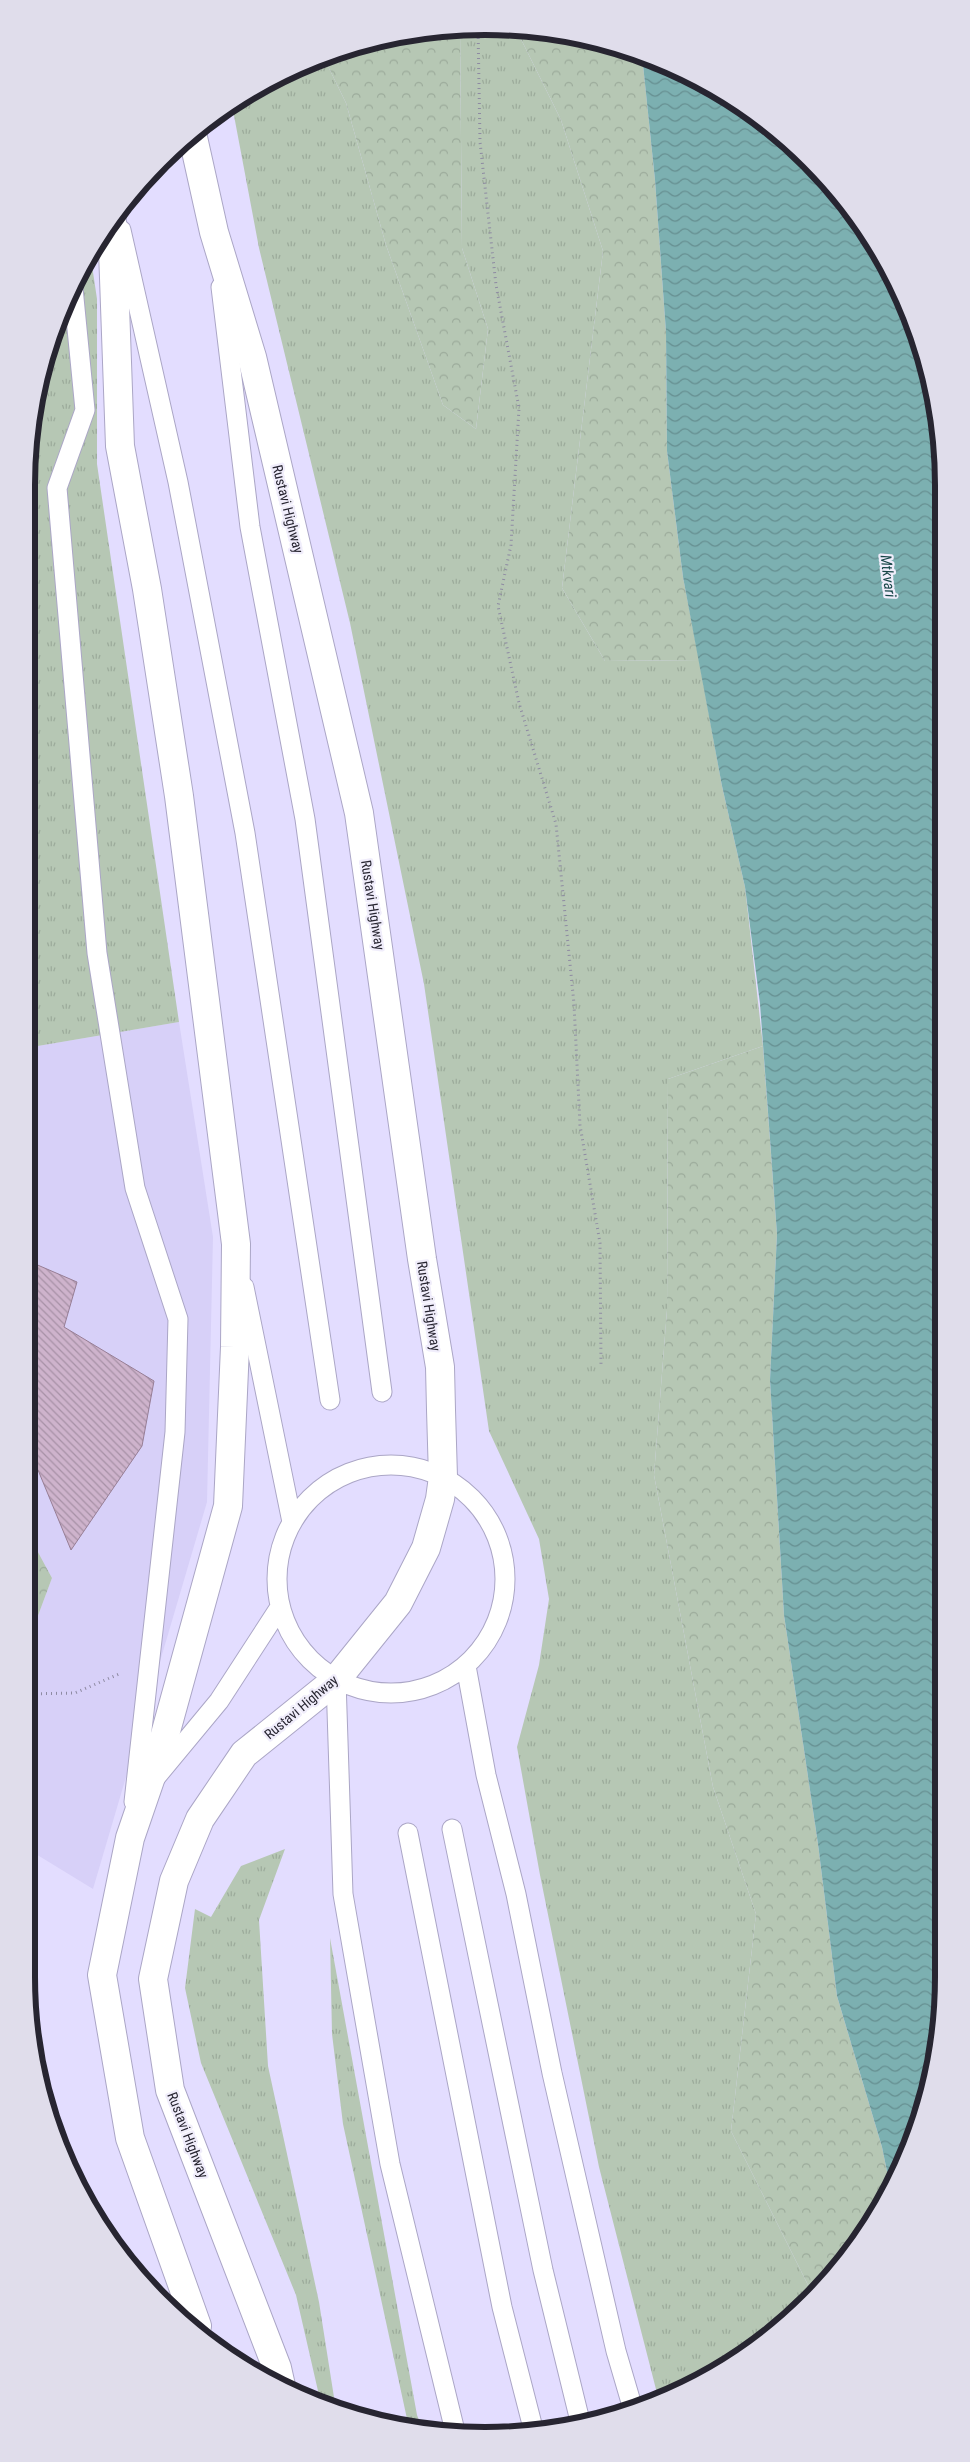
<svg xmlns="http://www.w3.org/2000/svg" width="970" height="2462" viewBox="0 0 970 2462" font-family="'Roboto Condensed',sans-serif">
<defs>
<pattern id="grass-tufts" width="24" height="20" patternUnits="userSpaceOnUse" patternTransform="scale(1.25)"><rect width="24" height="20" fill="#b6c7b4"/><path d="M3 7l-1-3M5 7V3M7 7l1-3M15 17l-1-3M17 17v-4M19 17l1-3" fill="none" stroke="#9cab9b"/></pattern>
<pattern id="forest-crowns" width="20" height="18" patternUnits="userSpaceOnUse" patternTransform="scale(1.25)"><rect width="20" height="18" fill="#b6c7b4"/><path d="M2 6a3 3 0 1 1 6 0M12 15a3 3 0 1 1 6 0" fill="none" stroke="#9cab9b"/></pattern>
<pattern id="water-waves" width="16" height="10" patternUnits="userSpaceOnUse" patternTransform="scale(1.25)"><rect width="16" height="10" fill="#7cb0b1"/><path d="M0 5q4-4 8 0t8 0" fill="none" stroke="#668f91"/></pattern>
<pattern id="building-back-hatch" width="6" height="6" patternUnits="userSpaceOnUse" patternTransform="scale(1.25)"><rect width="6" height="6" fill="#ceb3cc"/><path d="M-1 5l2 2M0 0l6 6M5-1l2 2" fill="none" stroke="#a791a6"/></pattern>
</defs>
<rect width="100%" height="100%" fill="#e3ddff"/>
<!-- built -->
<path fill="#d7d0f8" d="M 179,1022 L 213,1237 L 207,1502 L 93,1889 L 26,1848 L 26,1648 L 52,1578 L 26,1530 L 26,1048 Z"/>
<!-- grass -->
<path fill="url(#grass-tufts)" d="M 460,27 L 516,29 L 561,120 L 603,251 L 562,588 L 605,661 L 699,660 L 722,786 L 745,887 L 763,1046 L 668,1079 L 667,1310 L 654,1475 L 713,1787 L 756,1914 L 731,2131 L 811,2291 L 740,2359 L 659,2401 L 599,2167 L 540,1875 L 517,1747 L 539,1665 L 549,1599 L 539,1539 L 489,1431 L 424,984 L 350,623 L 259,248 L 232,105 L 282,74 L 324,58 L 346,103 L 386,245 L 443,405 L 476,429 L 488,329 L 462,248 Z
M 90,252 L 97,299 L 97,464 L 179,1022 L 26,1048 L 26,485 L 51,338 Z
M 285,1849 L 259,1920 L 268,2066 L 319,2302 L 336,2410 L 321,2404 L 296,2295 L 201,2063 L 185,1988 L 195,1909 L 211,1917 L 241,1866 Z
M 330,1938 L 417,2415 L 423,2431 L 409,2428 L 343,2124 L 332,2034 Z"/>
<!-- forest -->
<path fill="url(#forest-crowns)" d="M 455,27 L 460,27 L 462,248 L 488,329 L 476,429 L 443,405 L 386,245 L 346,103 L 324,58 L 366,42 Z
M 516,29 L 545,30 L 632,51 L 642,55 L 655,180 L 666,332 L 667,451 L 683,577 L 699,660 L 605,661 L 562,588 L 603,251 L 561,120 Z
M 763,1046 L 777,1234 L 770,1380 L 784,1615 L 818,1844 L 837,1996 L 882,2147 L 889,2181 L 849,2256 L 811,2291 L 731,2131 L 756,1914 L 713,1787 L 654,1475 L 667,1310 L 668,1079 Z
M 26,1530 L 52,1578 L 26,1648 Z"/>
<!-- water -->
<path fill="url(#water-waves)" d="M 642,55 L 740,103 L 830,183 L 897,282 L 940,425 L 944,1977 L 919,2124 L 889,2181 L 882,2147 L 837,1996 L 818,1844 L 784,1615 L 770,1380 L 777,1234 L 760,1004 L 745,887 L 722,786 L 683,577 L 667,451 L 666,332 L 655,180 Z"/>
<!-- building -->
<path fill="url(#building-back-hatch)" stroke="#977e95" d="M 26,1260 L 77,1282 L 64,1327 L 154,1381 L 142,1446 L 71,1550 L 38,1470 L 26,1474 Z"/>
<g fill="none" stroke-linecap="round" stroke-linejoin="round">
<defs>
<path id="lane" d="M 121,230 L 178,482 L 245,833 L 330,1400
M 221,287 L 250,527 L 305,819 L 382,1392
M 73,288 L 85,410 L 57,488 L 97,953 L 135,1188 L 178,1319 L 175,1432 L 134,1802
M 244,1287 L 292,1522
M277 1579a114 114 0 1 1 228 0a114 114 0 1 1-228 0Z
M 466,1666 L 486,1775 L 516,1894 L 552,2073 L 616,2351 L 633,2409
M 336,1680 L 343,1894 L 390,2164 L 455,2431
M 156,1777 L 219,1701 L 280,1607
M 452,1829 L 543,2270 L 581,2425
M 408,1833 L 502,2307 L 533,2428"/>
<path id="highway" d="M 192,133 L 214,232 L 252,357 L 359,813 L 422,1259 L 440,1367 L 441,1410 L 443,1477 L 440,1499 L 426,1548 L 398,1603 L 336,1680 L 244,1754 L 200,1819 L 174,1881 L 153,1979 L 170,2090 L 277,2368 L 281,2386
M 112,222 L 120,446 L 147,589 L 179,796 L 236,1244 L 235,1347 L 228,1506 L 163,1742 L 130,1838 L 102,1975 L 130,2138 L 197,2326"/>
</defs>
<!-- lane casing -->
<use href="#lane" stroke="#aba6c6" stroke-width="21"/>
<!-- highway casing -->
<use href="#highway" stroke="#aba6c6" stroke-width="30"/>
<!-- path -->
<path stroke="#8e8aa2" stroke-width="3" stroke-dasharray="1 4" stroke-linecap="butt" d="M 478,28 L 480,142 L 496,285 L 519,408 L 511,545 L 498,606 L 519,703 L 556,824 L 574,1004 L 580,1125 L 600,1243 L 601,1366
M 26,1694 L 75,1693 L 119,1674"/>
<!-- lane -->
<use href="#lane" stroke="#fff" stroke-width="19"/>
<!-- highway -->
<use href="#highway" stroke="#fff" stroke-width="28"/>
</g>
<g text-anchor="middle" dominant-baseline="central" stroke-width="4.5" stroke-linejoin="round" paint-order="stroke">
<!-- street labels -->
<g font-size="14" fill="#272531" stroke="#f0edfb">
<text transform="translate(288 509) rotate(76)">Rustavi Highway</text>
<text transform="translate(373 905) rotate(81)">Rustavi Highway</text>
<text transform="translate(429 1306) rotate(81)">Rustavi Highway</text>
<text transform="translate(301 1707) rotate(-40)">Rustavi Highway</text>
<text transform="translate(188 2135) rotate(69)">Rustavi Highway</text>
</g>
<!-- water labels -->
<g font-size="15" font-style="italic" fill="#154546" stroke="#f0edfb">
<text transform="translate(888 576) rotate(83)">Mtkvari</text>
</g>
</g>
<!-- crop -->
<path d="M0 0H970V2462H0ZM485 35H485A450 450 0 0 1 935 485V1977A450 450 0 0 1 485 2427H485A450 450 0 0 1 35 1977V485A450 450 0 0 1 485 35Z" fill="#e0ddeb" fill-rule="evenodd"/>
<path fill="none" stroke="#272531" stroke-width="6" d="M485 35H485A450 450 0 0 1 935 485V1977A450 450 0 0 1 485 2427H485A450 450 0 0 1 35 1977V485A450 450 0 0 1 485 35Z"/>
</svg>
